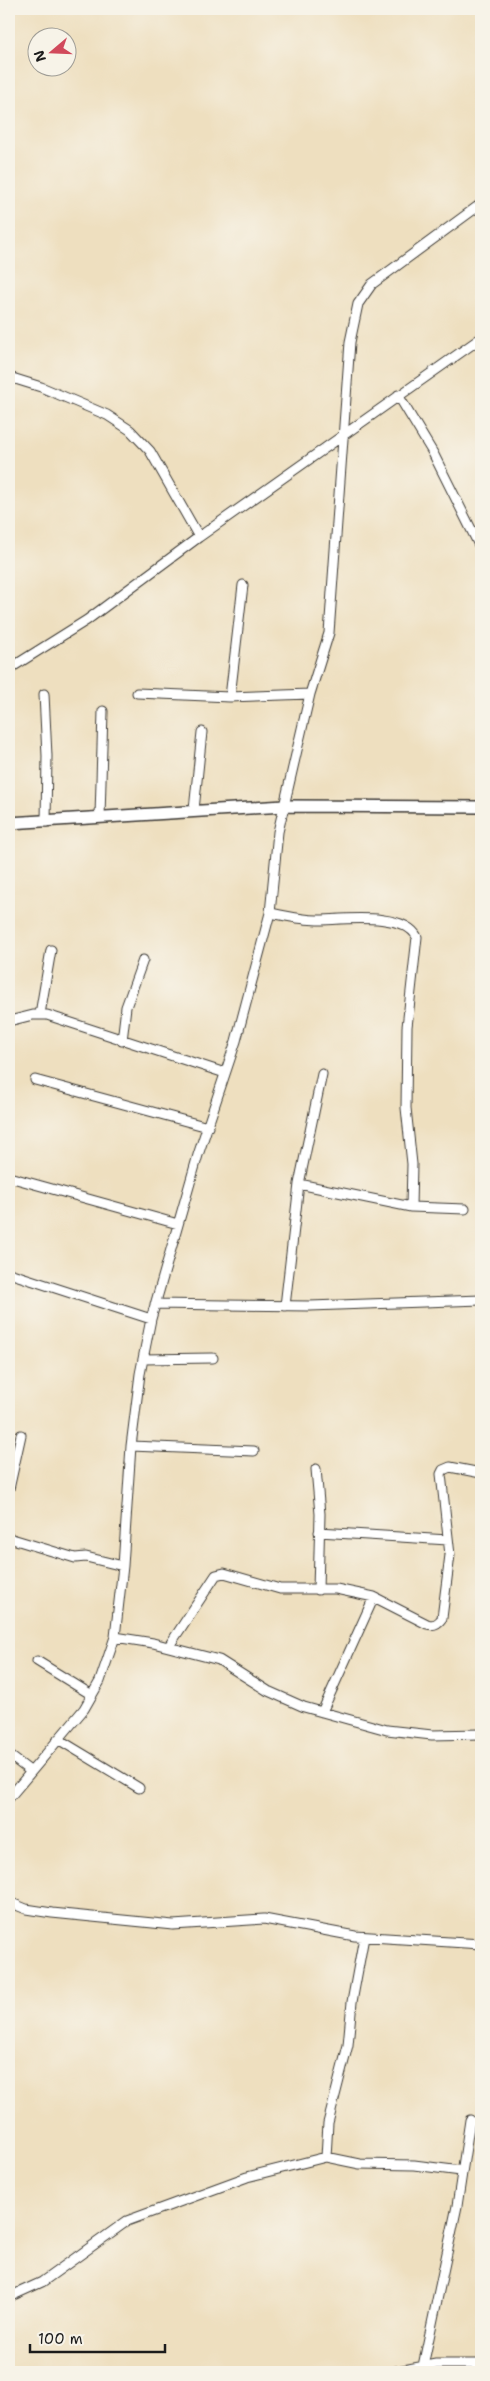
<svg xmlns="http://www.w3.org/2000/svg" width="490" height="2381" viewBox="0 0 490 2381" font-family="'Shantell Sans',sans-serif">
<rect width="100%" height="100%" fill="#f7f3e8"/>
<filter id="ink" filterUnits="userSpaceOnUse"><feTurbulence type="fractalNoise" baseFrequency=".02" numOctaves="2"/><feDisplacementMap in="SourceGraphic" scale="10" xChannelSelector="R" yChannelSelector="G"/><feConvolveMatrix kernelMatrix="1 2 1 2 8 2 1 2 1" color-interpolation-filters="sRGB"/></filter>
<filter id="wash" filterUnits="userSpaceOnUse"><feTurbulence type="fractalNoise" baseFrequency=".0096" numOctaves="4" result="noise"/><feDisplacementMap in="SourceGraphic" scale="20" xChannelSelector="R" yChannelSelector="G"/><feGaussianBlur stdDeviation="1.12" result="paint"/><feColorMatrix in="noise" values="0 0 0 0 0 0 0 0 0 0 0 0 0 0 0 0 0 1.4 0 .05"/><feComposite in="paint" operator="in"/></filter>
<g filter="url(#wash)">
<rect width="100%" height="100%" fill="#eedfbf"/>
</g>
<g filter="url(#ink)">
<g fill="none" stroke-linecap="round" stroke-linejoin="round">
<defs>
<path id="minor" d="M 9,377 L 41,387 L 107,415 L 130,430 L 150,451 L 199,537
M 398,395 L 433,453 L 481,549
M 9,669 L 87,620 L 199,537 L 481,338
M 137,693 L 230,697 L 310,694
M 44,694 L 47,756 L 46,822
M 230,697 L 243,585
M 194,810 L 202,732
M 100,817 L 103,711
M 270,913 C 286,916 302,920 317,920 C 341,920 404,911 417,937 L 407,1027 L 406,1108 L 412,1164 L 411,1207
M 40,1014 L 51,950
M 9,1021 L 33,1015 L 47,1015 L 225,1073
M 122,1041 L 126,1007 L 143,960
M 35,1080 L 208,1127
M 9,1177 L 178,1224
M 299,1184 L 411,1207 L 465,1209
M 9,1273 L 151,1319
M 155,1304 L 310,1306 L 481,1300
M 285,1306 L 299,1184 L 322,1074
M 143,1359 L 213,1358
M 131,1446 L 254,1451
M 316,1469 L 320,1514 L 318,1590
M 9,1489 L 21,1435
M 319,1532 L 448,1540
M 9,1538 L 75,1558 L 86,1557 L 123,1566
M 374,1597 L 427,1624 C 434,1626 438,1624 442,1618 L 450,1555 L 441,1474 L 443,1470 L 450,1467 L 481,1473
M 115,1637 L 153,1643 L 219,1660 L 268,1691 L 304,1707 L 387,1730 L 432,1735 L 481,1734
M 169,1646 L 216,1575 L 224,1573 L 280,1589 L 336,1589 L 374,1597 L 322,1712
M 37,1661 L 92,1695
M 58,1739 L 139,1788
M 9,1755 L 30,1771
M 9,1798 L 84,1709 L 100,1681 L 115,1637 L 123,1566 L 131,1446 L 140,1374 L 151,1319 L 198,1155 L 236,1041 L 270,913 L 278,832 L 310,694 L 329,633 L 350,342 L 358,304 L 372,284 L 481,204
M 9,1902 L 26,1909 L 52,1913 L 173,1925 L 264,1919 L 355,1936 L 481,1944
M 326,2157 L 328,2123 L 348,2045 L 352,2002 L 364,1937
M 9,2297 L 42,2282 L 127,2221 L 247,2177 L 326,2157 L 360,2164 L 414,2165 L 461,2171
M 423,2366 L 457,2206 L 470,2120
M 392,2372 L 436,2364 L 481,2364"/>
<path id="tertiary" d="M 9,823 L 284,806 L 481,807"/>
</defs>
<!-- minor casing -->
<use href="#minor" stroke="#3c3934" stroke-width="11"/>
<!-- tertiary casing -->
<use href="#tertiary" stroke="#3c3934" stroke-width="14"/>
<!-- minor -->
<use href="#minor" stroke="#fff" stroke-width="9"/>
<!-- tertiary -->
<use href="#tertiary" stroke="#fff" stroke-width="11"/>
</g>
</g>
<!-- margin -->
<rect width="490" height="2381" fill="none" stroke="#f7f3e8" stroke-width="30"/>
<!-- north arrow -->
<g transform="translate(52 52) rotate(251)"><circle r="24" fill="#f7f3e8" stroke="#9f9d96"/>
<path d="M0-4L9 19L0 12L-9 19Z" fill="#d1495b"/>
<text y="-8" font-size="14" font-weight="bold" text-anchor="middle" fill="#1c1c1c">N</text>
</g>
<!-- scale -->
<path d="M30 2344v8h135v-8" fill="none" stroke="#1c1c1c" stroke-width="2.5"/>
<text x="38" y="2344" font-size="15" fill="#1c1c1c" stroke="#f7f3e8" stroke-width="4" paint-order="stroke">100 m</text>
</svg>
